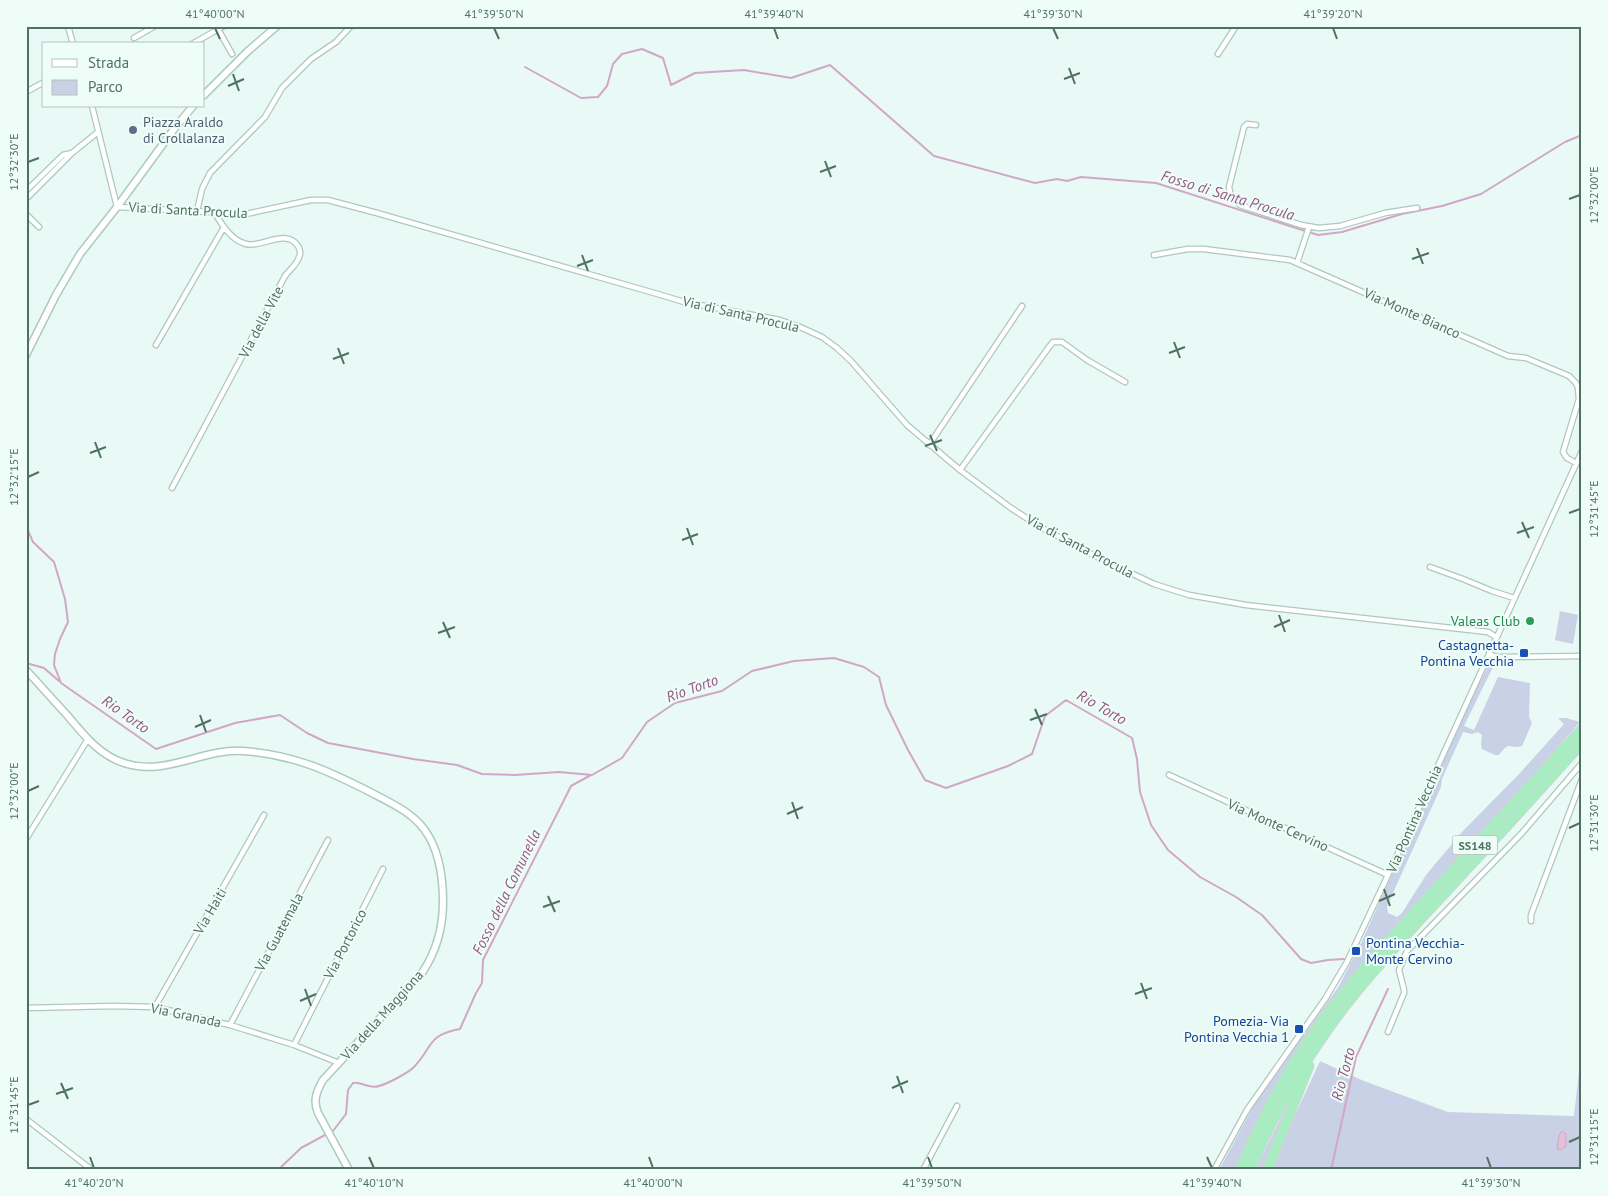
<svg xmlns="http://www.w3.org/2000/svg" width="1608" height="1196" viewBox="0 0 1608 1196" font-family="'PT Sans',sans-serif">
<rect width="100%" height="100%" fill="#e9faf6"/>
<!-- green -->
<path fill="#c9d1e6" d="M 1560,611 L 1578,615 L 1573,644 L 1555,640 Z
M 1496,660 L 1513,661 L 1515,662 L 1513,664 L 1494,665 L 1464,726 L 1474,730 L 1498,677 L 1530,683 L 1529,717 L 1532,723 L 1522,746 C 1508,750 1511,739 1499,755 L 1495,755 L 1482,749 L 1481,744 L 1482,735 L 1478,732 L 1472,734 L 1463,732 L 1442,779 L 1441,787 L 1387,906 L 1388,913 L 1397,917 L 1402,913 L 1426,875 L 1462,832 L 1520,773 L 1564,724 L 1558,718 L 1566,718 L 1580,722 L 1442,880 L 1300,1052 L 1238,1170 L 1219,1170 L 1254,1105 L 1339,986 L 1362,941 L 1468,706 L 1489,664 Z
M 1582,1044 L 1582,1170 L 1272,1170 L 1273,1163 L 1320,1061 L 1364,1081 L 1448,1112 L 1574,1116 Z
M 1288,1103 L 1292,1104 L 1264,1170 L 1255,1170 Z"/>
<!-- water -->
<path fill="#e1c0d8" stroke="#d2a7c6" d="M 1562,1131 L 1566,1134 L 1566,1146 L 1561,1150 L 1557,1149 L 1559,1135 Z"/>
<g fill="none" stroke-linecap="round" stroke-linejoin="round">
<!-- stream -->
<path stroke="#d2a7c6" stroke-width="2" d="M 525,67 L 581,98 L 598,97 L 607,86 L 613,64 L 622,54 L 642,49 L 663,58 L 671,85 L 695,73 L 744,70 L 791,78 L 830,65 L 934,156 L 1035,183 L 1057,179 L 1067,181 L 1081,177 L 1156,183 L 1318,235 L 1342,232 L 1402,214 L 1442,206 L 1481,194 L 1565,142 L 1582,135
M 26,526 L 33,542 L 54,562 L 65,599 L 68,622 L 60,639 L 55,654 L 54,665 L 61,683 L 156,749 L 235,723 L 280,715 L 307,733 L 328,743 L 413,759 L 457,765 L 482,774 L 515,775 L 559,772 L 592,775 L 622,758 L 647,722 L 675,703 L 722,691 L 752,671 L 794,661 L 834,658 L 864,667 L 879,677 L 886,705 L 908,750 L 925,780 L 946,788 L 1008,766 L 1032,754 L 1045,716 L 1066,700 L 1132,738 L 1137,759 L 1140,792 L 1151,825 L 1168,850 L 1200,877 L 1236,897 L 1262,915 L 1301,959 L 1311,963 L 1328,960 L 1344,959
M 26,663 L 44,668 L 59,681
M 333,1131 L 346,1114 L 348,1090 L 353,1083 C 361,1081 370,1090 379,1086 C 387,1084 408,1073 414,1067 C 433,1047 427,1035 460,1029 L 476,993 L 482,983 L 483,960 L 562,804 L 571,786 L 591,775
M 278,1170 L 301,1148 L 325,1135
M 1331,1170 L 1356,1057 L 1388,989"/>
<defs>
<path id="street" d="M 68,26 L 73,44
M 218,29 L 232,54
M 134,38 L 155,26
M 192,44 L 224,26
M 1218,54 L 1236,26
M 26,92 L 44,82
M 92,106 L 117,207 L 246,214 L 311,200 L 328,200 L 377,213 L 661,295 L 684,302 L 780,320 L 800,327 L 822,337 L 837,348 L 851,361 L 907,425 L 960,470 L 1011,508 L 1042,528 L 1097,557 L 1154,584 L 1189,595 L 1246,605 L 1488,632 L 1496,637
M 1256,125 L 1247,124 L 1244,127 L 1229,187 L 1231,197 L 1240,205 L 1301,225 L 1319,228 L 1340,226 L 1385,213 L 1417,208
M 26,191 L 63,155 L 72,153
M 26,199 L 72,153 L 98,132
M 197,211 L 202,189 L 210,173 L 265,117 L 282,88 L 311,59 L 336,42 L 351,26
M 26,214 L 39,227
M 1154,255 L 1188,249 L 1204,249 L 1290,260 L 1508,356 L 1526,358 L 1569,376 L 1576,383 L 1578,388 L 1579,399 L 1563,452 L 1567,458 L 1576,463
M 1297,263 L 1309,227
M 156,345 L 224,227
M 929,445 L 1022,306
M 960,470 L 1049,347 L 1053,342 L 1062,342 L 1087,360 L 1125,382
M 172,488 L 285,276 C 289,270 297,265 299,257 C 301,254 300,249 298,246 C 286,228 262,248 246,244 C 231,240 222,225 214,212
M 1430,567 L 1463,579 L 1492,591 L 1514,598
M 1489,654 L 1497,657 L 1582,656
M 1169,775 L 1388,875
M 26,839 L 88,739
M 1531,921 L 1531,915 L 1582,779
M 155,1007 L 264,815
M 26,1008 L 113,1006 L 155,1007 L 230,1025 L 294,1045 L 339,1063
M 230,1025 L 328,840
M 1388,1032 L 1404,993 L 1404,990 L 1399,970 L 1407,951 L 1522,833 L 1582,763
M 294,1045 L 383,869
M 26,1119 L 92,1170
M 923,1170 L 957,1106
M 1214,1170 L 1247,1110 L 1325,999 L 1347,962 L 1388,875 L 1582,451"/>
<path id="secondary" d="M 204,95 L 248,51 L 277,26
M 26,355 L 56,295 L 80,254 L 117,207 L 174,129 L 193,106
M 26,670 C 40,685 53,700 67,715 C 83,734 99,755 124,763 C 165,777 203,748 243,751 C 292,754 329,771 372,793 C 391,803 411,812 424,829 C 439,849 443,877 443,902 C 443,927 436,952 422,973 L 323,1080 C 316,1092 313,1101 318,1113 L 349,1170"/>
<path id="highway" d="M 1240,1170 C 1266,1107 1301,1046 1343,994 C 1375,954 1410,917 1444,880 C 1490,829 1536,779 1582,729
M 1250,1170 C 1275,1110 1309,1052 1349,1001 C 1385,956 1426,914 1465,871 C 1505,829 1543,786 1582,743
M 1267,1170 L 1309,1066"/>
</defs>
<!-- street casing -->
<use href="#street" stroke="#aec8bd" stroke-width="7"/>
<!-- secondary casing -->
<use href="#secondary" stroke="#accbbe" stroke-width="9"/>
<!-- highway casing -->
<use href="#highway" stroke="#ced7d2" stroke-width="11"/>
<!-- street -->
<use href="#street" stroke="#fff" stroke-width="4.5"/>
<!-- secondary -->
<use href="#secondary" stroke="#fff" stroke-width="6"/>
<!-- highway -->
<use href="#highway" stroke="#a8ecc2" stroke-width="9"/>
</g>
<!-- ticks -->
<path fill="none" stroke="#507160" stroke-width="2" d="M 215,28 L 220,39M 494,28 L 499,39M 774,28 L 778,39M 1053,28 L 1058,39M 1333,28 L 1337,39M 1069,68 L 1075,84M 233,74 L 239,91M 1064,79 L 1080,73M 228,86 L 244,79M 825,161 L 831,177M 28,162 L 39,158M 820,172 L 836,166M 1569,199 L 1580,195M 1417,248 L 1423,264M 582,255 L 588,271M 1412,259 L 1429,253M 577,266 L 593,260M 1174,342 L 1180,358M 338,348 L 344,364M 1169,353 L 1185,347M 333,359 L 349,353M 930,435 L 937,451M 95,442 L 101,458M 925,446 L 942,440M 90,453 L 106,447M 28,477 L 39,472M 1569,513 L 1580,509M 1522,522 L 1529,538M 687,528 L 693,545M 1517,533 L 1534,527M 682,540 L 698,534M 1279,615 L 1285,632M 443,622 L 450,638M 1274,627 L 1290,620M 438,633 L 455,627M 1035,709 L 1042,725M 200,715 L 206,732M 1030,720 L 1047,714M 195,727 L 211,720M 28,791 L 39,786M 792,802 L 798,819M 787,814 L 803,807M 1569,828 L 1580,823M 1384,889 L 1390,906M 548,896 L 555,912M 1379,901 L 1395,894M 543,907 L 560,901M 1141,983 L 1147,999M 305,989 L 311,1006M 1135,994 L 1152,988M 300,1001 L 316,994M 897,1076 L 903,1093M 61,1083 L 68,1099M 892,1088 L 908,1081M 56,1094 L 73,1088M 28,1105 L 39,1101M 1569,1142 L 1580,1137M 90,1157 L 94,1168M 369,1157 L 374,1168M 649,1157 L 653,1168M 928,1157 L 932,1168M 1207,1157 L 1212,1168M 1487,1157 L 1491,1168"/>
<!-- markers -->
<circle fill="#5c6f8a" stroke="#effdf9" stroke-width="2" cx="133" cy="130" r="5"/>
<circle fill="#2e9e5b" stroke="#effdf9" stroke-width="2" cx="1530" cy="621" r="5"/>
<g fill="#1a4fb4" stroke="#effdf9" stroke-width="2">
<rect x="1519" y="648" width="10" height="10" rx="2.5"/>
<rect x="1351" y="946" width="10" height="10" rx="2.5"/>
<rect x="1294" y="1024" width="10" height="10" rx="2.5"/>
</g>
<g text-anchor="middle" dominant-baseline="central" stroke-width="4" stroke-linejoin="round" paint-order="stroke">
<!-- shield labels -->
<rect fill="#effdf9" stroke="#809b8e" stroke-width="1" x="1452.5" y="835.5" width="45" height="19" rx="4"/>
<g font-size="12" font-weight="bold" fill="#507160">
<text x="1475" y="845">SS148</text>
</g>
<!-- service labels -->
<g font-size="14" fill="#4e5e75" stroke="#effdf9" text-anchor="start">
<text x="143" y="122">Piazza Araldo<tspan x="143" dy="16">di Crollalanza</tspan></text>
</g>
<!-- street labels -->
<g font-size="14" fill="#507160" stroke="#effdf9">
<text transform="translate(188 210) rotate(3)">Via di Santa Procula</text>
<text transform="translate(1412 313) rotate(24)">Via Monte Bianco</text>
<text transform="translate(741 314) rotate(13)">Via di Santa Procula</text>
<text transform="translate(261 322) rotate(-62)">Via della Vite</text>
<text transform="translate(1080 546) rotate(28)">Via di Santa Procula</text>
<text transform="translate(1414 819) rotate(-66)">Via Pontina Vecchia</text>
<text transform="translate(1278 825) rotate(24)">Via Monte Cervino</text>
<text transform="translate(210 911) rotate(-60)">Via Haiti</text>
<text transform="translate(279 932) rotate(-62)">Via Guatemala</text>
<text transform="translate(345 944) rotate(-63)">Via Portorico</text>
<text transform="translate(186 1015) rotate(12)">Via Granada</text>
<text transform="translate(382 1015) rotate(-48)">Via della Maggiona</text>
</g>
<!-- leisure labels -->
<g font-size="14" fill="#27864d" stroke="#effdf9" text-anchor="end">
<text x="1520" y="621">Valeas Club</text>
</g>
<!-- transit labels -->
<g font-size="14" fill="#164399" stroke="#effdf9" text-anchor="end">
<text x="1514" y="645">Castagnetta-<tspan x="1514" dy="16">Pontina Vecchia</tspan></text>
<text x="1366" y="943" text-anchor="start">Pontina Vecchia-<tspan x="1366" dy="16">Monte Cervino</tspan></text>
<text x="1289" y="1021">Pomezia- Via<tspan x="1289" dy="16">Pontina Vecchia 1</tspan></text>
</g>
<!-- water labels -->
<g font-size="15" font-style="italic" fill="#955783" stroke="#effdf9">
<text transform="translate(1228 195) rotate(17)">Fosso di Santa Procula</text>
<text transform="translate(692 688) rotate(-20)">Rio Torto</text>
<text transform="translate(1102 707) rotate(30)">Rio Torto</text>
<text transform="translate(126 714) rotate(35)">Rio Torto</text>
<text transform="translate(506 892) rotate(-64)">Fosso della Comunella</text>
<text transform="translate(1343 1074) rotate(-75)">Rio Torto</text>
</g>
</g>
<!-- border -->
<rect width="1608" height="1196" fill="none" stroke="#effdf9" stroke-width="55"/>
<!-- legend -->
<rect x="42" y="42" width="162" height="65" fill="#effdf9" stroke="#afc5bc"/>
<rect x="52" y="59" width="25" height="8" fill="#ffffff" stroke="#afc5bc"/>
<text x="88" y="68" font-size="15" fill="#507160">Strada</text>
<rect x="52" y="80" width="25" height="15" fill="#c9d1e6" stroke="#afc5bc"/>
<text x="88" y="92" font-size="15" fill="#507160">Parco</text>
<rect x="28" y="28" width="1552" height="1140" fill="none" stroke="#507160" stroke-width="2"/>
<g font-size="12" text-anchor="middle" fill="#507160">
<text x="215" y="18">41°40'00"N</text>
<text x="494" y="18">41°39'50"N</text>
<text x="774" y="18">41°39'40"N</text>
<text x="1053" y="18">41°39'30"N</text>
<text x="1333" y="18">41°39'20"N</text>
<text transform="translate(14 162) rotate(-90)" y="4">12°32'30"E</text>
<text transform="translate(1594 195) rotate(-90)" y="4">12°32'00"E</text>
<text transform="translate(14 477) rotate(-90)" y="4">12°32'15"E</text>
<text transform="translate(1594 509) rotate(-90)" y="4">12°31'45"E</text>
<text transform="translate(14 791) rotate(-90)" y="4">12°32'00"E</text>
<text transform="translate(1594 823) rotate(-90)" y="4">12°31'30"E</text>
<text transform="translate(14 1105) rotate(-90)" y="4">12°31'45"E</text>
<text transform="translate(1594 1137) rotate(-90)" y="4">12°31'15"E</text>
<text x="94" y="1187">41°40'20"N</text>
<text x="374" y="1187">41°40'10"N</text>
<text x="653" y="1187">41°40'00"N</text>
<text x="932" y="1187">41°39'50"N</text>
<text x="1212" y="1187">41°39'40"N</text>
<text x="1491" y="1187">41°39'30"N</text>
</g>
</svg>
